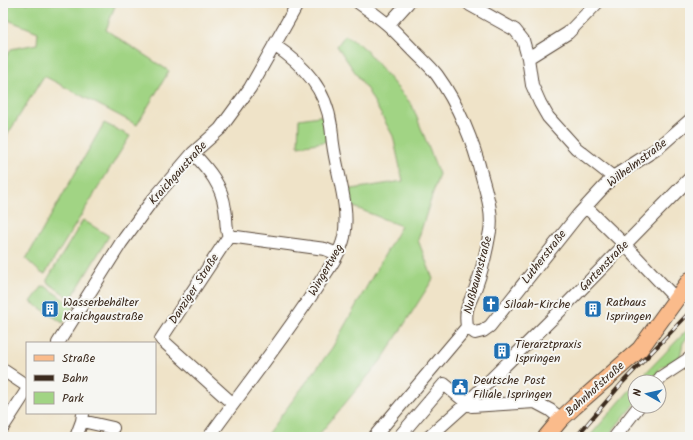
<svg xmlns="http://www.w3.org/2000/svg" width="693" height="440" viewBox="0 0 693 440" font-family="Kalam,sans-serif">
<rect width="100%" height="100%" fill="#f6f6f2"/>
<filter id="ink" filterUnits="userSpaceOnUse"><feTurbulence type="fractalNoise" baseFrequency=".025" numOctaves="2"/><feDisplacementMap in="SourceGraphic" scale="8" xChannelSelector="R" yChannelSelector="G"/><feConvolveMatrix kernelMatrix="1 2 1 2 8 2 1 2 1" color-interpolation-filters="sRGB"/></filter>
<filter id="wash" filterUnits="userSpaceOnUse"><feTurbulence type="fractalNoise" baseFrequency=".012" numOctaves="4" result="noise"/><feDisplacementMap in="SourceGraphic" scale="16" xChannelSelector="R" yChannelSelector="G"/><feGaussianBlur stdDeviation="0.9" result="paint"/><feColorMatrix in="noise" values="0 0 0 0 0 0 0 0 0 0 0 0 0 0 0 0 0 1.4 0 .05"/><feComposite in="paint" operator="in"/></filter>
<g filter="url(#wash)">
<rect width="100%" height="100%" fill="#efe3c8"/>
<!-- green -->
<path fill="#a1d484" stroke="#6e7f51" d="M 3,3 L 116,3 L 106,30 L 169,71 L 137,125 L 44,76 L 3,142 L 3,62 L 11,49 L 37,44 L 38,32 L 3,18 Z
M 345,35 L 363,47 L 412,105 L 439,174 L 418,240 L 433,279 L 383,358 L 317,437 L 265,437 L 332,348 L 401,226 L 349,205 L 346,190 L 403,181 L 393,136 L 368,91 L 337,46 Z
M 326,115 L 328,140 L 324,142 L 298,146 L 299,119 Z
M 104,123 L 130,136 L 45,274 L 41,273 L 26,259 Z
M 83,220 L 109,236 L 71,299 L 47,282 L 47,280 Z
M 45,286 L 74,307 L 63,323 L 31,302 L 42,287 Z
M 690,327 L 690,333 L 683,343 L 680,357 L 660,368 L 652,382 L 637,382 Z
M 635,384 L 635,403 L 607,437 L 589,437 Z"/>
</g>
<g filter="url(#ink)">
<g fill="none" stroke-linecap="round" stroke-linejoin="round">
<defs>
<path id="minor" d="M 359,3 C 369,10 379,17 388,25 C 398,34 407,44 416,53 C 423,60 431,67 437,75 C 458,104 474,143 482,177 C 487,195 493,213 490,231 C 487,249 483,267 477,284 C 471,303 464,305 467,327 L 374,437
M 470,5 L 515,30 L 523,40 L 528,58 L 532,85 L 540,103 L 548,117 L 576,148 L 613,177
M 388,25 L 408,3
M 528,58 L 568,33 L 597,3
M 193,153 C 209,170 222,185 225,209 C 227,218 225,227 229,236 L 161,339 L 233,404
M 586,207 L 625,245 L 676,299
M 229,236 L 325,249 L 337,254
M 467,327 L 475,333 L 483,331 L 490,326 L 578,215 L 613,177 L 658,148 L 690,120
M 58,343 L 121,243 L 151,202 L 193,153 L 220,129 L 250,88 L 298,3
M 3,370 L 27,386
M 657,382 L 661,377 L 690,358
M 82,421 L 113,428
M 3,427 L 27,390
M 76,437 L 82,421 L 83,414
M 209,437 C 245,387 283,339 317,287 C 326,272 340,255 344,237 C 350,206 337,175 333,144 C 332,138 332,132 331,126 C 326,89 304,65 274,45
M 399,437 L 444,384 L 467,403 L 472,406 L 535,402 L 550,410 L 561,419
M 429,437 L 467,403 L 560,311 L 690,178
M 615,437 L 639,406"/>
<path id="major" d="M 546,437 L 561,419 L 574,407 L 640,349 L 690,280"/>
</defs>
<!-- minor casing -->
<use href="#minor" stroke="#564638" stroke-width="14"/>
<!-- major casing -->
<use href="#major" stroke="#564638" stroke-width="18"/>
<!-- minor -->
<use href="#minor" stroke="#fff" stroke-width="12"/>
<!-- major -->
<use href="#major" stroke="#fabb8b" stroke-width="16"/>
<defs>
<path id="rail" d="M 576,437 L 623,382 L 690,312"/>
</defs>
<!-- rail casing -->
<use href="#rail" stroke="#3b2a1e" stroke-width="4"/>
<!-- rail -->
<use href="#rail" stroke="#f6f6f2" stroke-width="2.5" stroke-dasharray="8" stroke-linecap="butt"/>
</g>
</g>
<!-- icons -->
<defs>
<symbol id="church-square" viewBox="-11 -11 22 22"><rect x="-9" y="-9" width="18" height="18" rx="4" fill="#1f6fb2" stroke="#f6f6f2"/><path d="M-1.2-6h2.4v3.5h3.3v2.4h-3.3V6h-2.4V-.1h-3.3v-2.4h3.3Z" fill="#fff"/></symbol>
<symbol id="building-square" viewBox="-11 -11 22 22"><rect x="-9" y="-9" width="18" height="18" rx="4" fill="#1f6fb2" stroke="#f6f6f2"/><path d="M-4-6H4V6H1V3H-1V6H-4ZM-2.5-4.3h1.7v1.8h-1.7ZM.8-4.3h1.7v1.8H.8ZM-2.5-1h1.7V.8h-1.7ZM.8-1h1.7V.8H.8Z" fill="#fff"/></symbol>
<symbol id="civic-square" viewBox="-11 -11 22 22"><rect x="-9" y="-9" width="18" height="18" rx="4" fill="#1f6fb2" stroke="#f6f6f2"/><path d="M-.6-6.5H3V-4.5H.6V-3L4-1V1h2V6H-6V1h2V-1L-.6-3ZM-1.2 2.5V6h2.4V2.5Z" fill="#fff"/></symbol>
</defs>
<g fill-rule="evenodd">
<use href="#church-square" x="481" y="294" width="20" height="20"/>
<use href="#building-square" x="40" y="299" width="20" height="20"/>
<use href="#building-square" x="583" y="299" width="20" height="20"/>
<use href="#building-square" x="492" y="341" width="20" height="20"/>
<use href="#civic-square" x="450" y="377" width="20" height="20"/>
</g>
<g text-anchor="middle" dominant-baseline="central" stroke-width="4" stroke-linejoin="round" paint-order="stroke">
<!-- street labels -->
<g font-size="12" fill="#3b2a1e" stroke="#f6f6f2">
<text transform="translate(637 163) rotate(-37)">Wilhelmstraße</text>
<text transform="translate(178 173) rotate(-48)">Kraichgaustraße</text>
<text transform="translate(544 257) rotate(-52)">Lutherstraße</text>
<text transform="translate(604 266) rotate(-46)">Gartenstraße</text>
<text transform="translate(326 270) rotate(-60)">Wingertweg</text>
<text transform="translate(478 275) rotate(-75)">Nußbaumstraße</text>
<text transform="translate(194 289) rotate(-57)">Danziger Straße</text>
<text transform="translate(595 389) rotate(-42)">Bahnhofstraße</text>
</g>
<!-- poi labels -->
<g font-size="12" fill="#3b2a1e" stroke="#f6f6f2" text-anchor="start">
<text x="63" y="302">Wasserbehälter<tspan x="63" dy="14">Kraichgaustraße</tspan></text>
<text x="606" y="302">Rathaus<tspan x="606" dy="14">Ispringen</tspan></text>
<text x="504" y="304">Siloah-Kirche</text>
<text x="515" y="344">Tierarztpraxis<tspan x="515" dy="14">Ispringen</tspan></text>
<text x="473" y="380">Deutsche Post<tspan x="473" dy="14">Filiale Ispringen</tspan></text>
</g>
</g>
<!-- margin -->
<rect width="693" height="440" fill="none" stroke="#f6f6f2" stroke-width="16"/>
<!-- legend -->
<rect x="26" y="342" width="130" height="72" fill="#f6f6f2" stroke="#aba49d"/>
<rect x="34" y="355" width="20" height="6" fill="#fabb8b" stroke="#aba49d"/>
<text x="62" y="362" font-size="12" fill="#3b2a1e">Straße</text>
<rect x="34" y="375" width="20" height="6" fill="#3b2a1e" stroke="#aba49d"/>
<text x="62" y="382" font-size="12" fill="#3b2a1e">Bahn</text>
<rect x="34" y="392" width="20" height="12" fill="#a1d484" stroke="#aba49d"/>
<text x="62" y="402" font-size="12" fill="#3b2a1e">Park</text>
<!-- north arrow -->
<g transform="translate(647 394) rotate(278)"><circle r="19" fill="#f6f6f2" stroke="#aba49d"/>
<path d="M0-3L7 15L0 10L-7 15Z" fill="#1f6fb2"/>
<text y="-6" font-size="11" font-weight="bold" text-anchor="middle" fill="#3b2a1e">N</text>
</g>
</svg>
